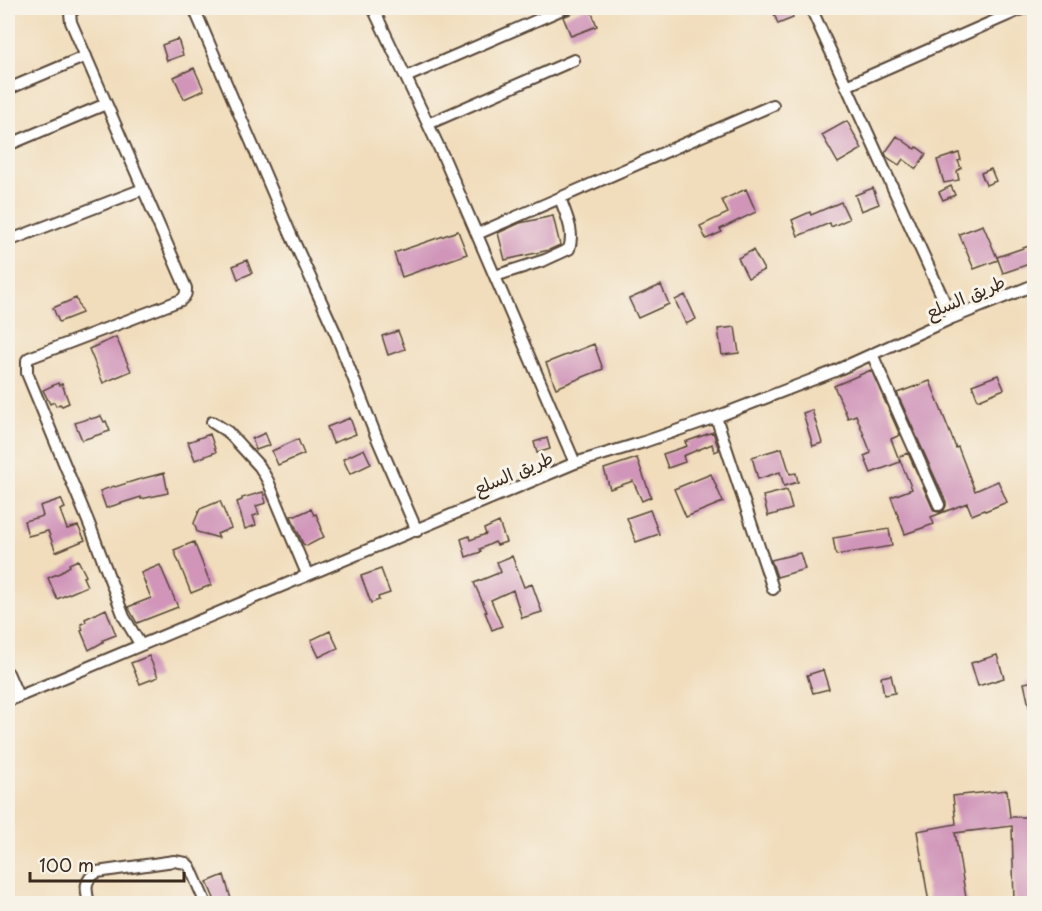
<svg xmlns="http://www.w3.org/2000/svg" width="1042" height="911" viewBox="0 0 1042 911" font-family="'Playpen Sans','Playpen Sans Arabic',sans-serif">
<rect width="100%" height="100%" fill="#f7f3e8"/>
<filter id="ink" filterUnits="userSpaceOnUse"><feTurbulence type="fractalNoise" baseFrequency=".0167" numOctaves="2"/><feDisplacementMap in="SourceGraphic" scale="12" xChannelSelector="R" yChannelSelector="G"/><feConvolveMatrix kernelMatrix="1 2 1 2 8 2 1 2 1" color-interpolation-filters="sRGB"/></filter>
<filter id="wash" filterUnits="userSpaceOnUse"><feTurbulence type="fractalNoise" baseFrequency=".008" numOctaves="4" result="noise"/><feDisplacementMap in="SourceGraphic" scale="24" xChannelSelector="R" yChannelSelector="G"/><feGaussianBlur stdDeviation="1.35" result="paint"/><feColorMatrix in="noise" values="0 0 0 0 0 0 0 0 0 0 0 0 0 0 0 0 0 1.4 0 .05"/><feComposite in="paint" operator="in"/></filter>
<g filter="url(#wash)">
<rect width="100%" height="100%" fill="#f1ddbc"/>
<g id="blocks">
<!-- building -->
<path fill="#d095b9" d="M 585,8 L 590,8 L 597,26 L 571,36 L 563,17 Z
M 780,8 L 789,8 L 793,18 L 778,24 L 773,11 Z
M 178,39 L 183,55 L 167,61 L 162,45 Z
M 194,68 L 204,90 L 184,99 L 174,77 Z
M 847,121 L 862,149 L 838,163 L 822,135 Z
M 897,136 L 915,149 L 917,147 L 926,154 L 916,169 L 903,159 L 899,165 L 887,157 L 885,153 Z
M 959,153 L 961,160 L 958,161 L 961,168 L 957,171 L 959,180 L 944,183 L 937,160 Z
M 991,169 L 996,181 L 986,185 L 981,173 Z
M 951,186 L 955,195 L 943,200 L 939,192 Z
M 873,188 L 879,204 L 861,211 L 855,195 Z
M 746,189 L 756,212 L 720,229 L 722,232 L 706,239 L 700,226 L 728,213 L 722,200 Z
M 841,202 L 849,219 L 831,227 L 830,223 L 798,236 L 792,220 L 810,212 L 811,215 Z
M 553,216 L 560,245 L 549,250 L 505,260 L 498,233 L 520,223 Z
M 983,225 L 998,260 L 974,269 L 959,234 Z
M 458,231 L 467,254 L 402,277 L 394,253 Z
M 1032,245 L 1035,253 L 1035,262 L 1003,273 L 997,257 Z
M 753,250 L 764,270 L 748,278 L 738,258 Z
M 247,260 L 252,273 L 238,279 L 233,266 Z
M 661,285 L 669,304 L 638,318 L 629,299 Z
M 685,295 L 696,319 L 686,324 L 675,300 Z
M 76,298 L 82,313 L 59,322 L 53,308 Z
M 735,327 L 739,353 L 722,355 L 718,329 Z
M 398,331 L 405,349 L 388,355 L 382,336 Z
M 116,337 L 131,371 L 103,383 L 89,349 Z
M 594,344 L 603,369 L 556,388 L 546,363 Z
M 871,370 L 900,435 L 891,439 L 898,457 L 908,453 L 934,511 L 938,512 L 943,512 L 946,506 L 946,502 L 897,393 L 930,381 L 956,448 L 958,447 L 975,491 L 998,481 L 1007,502 L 985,511 L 984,510 L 972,515 L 967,503 L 931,517 L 934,524 L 905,534 L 891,497 L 912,489 L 899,458 L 900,462 L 871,473 L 864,456 L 871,453 L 856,415 L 848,418 L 834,386 Z
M 998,375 L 1004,389 L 978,400 L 972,385 Z
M 58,383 L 59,385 L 62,384 L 69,403 L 62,406 L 60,404 L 56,406 L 54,402 L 50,404 L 43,390 Z
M 812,410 L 822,443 L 813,446 L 803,413 Z
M 101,416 L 104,422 L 106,421 L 110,431 L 82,440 L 75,423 L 90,418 L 91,419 Z
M 350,418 L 356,434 L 333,443 L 327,427 Z
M 713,432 L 719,450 L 714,452 L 712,444 L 683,456 L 685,462 L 668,468 L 663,454 L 687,446 L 685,442 Z
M 265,433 L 270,445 L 256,450 L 252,439 Z
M 210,434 L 216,452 L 195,460 L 188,442 Z
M 547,438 L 550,449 L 537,453 L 534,442 Z
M 298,439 L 304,454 L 278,465 L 272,451 Z
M 782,448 L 790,474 L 796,473 L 798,482 L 784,486 L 780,472 L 758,479 L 752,457 Z
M 364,449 L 371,464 L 350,474 L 343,459 Z
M 637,458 L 651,497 L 642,501 L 633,481 L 610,489 L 604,469 Z
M 164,473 L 168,493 L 141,499 L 141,497 L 106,508 L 100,491 L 114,486 L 115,487 L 137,480 Z
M 711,474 L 723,502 L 686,517 L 674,489 Z
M 787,490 L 792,509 L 768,516 L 763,496 Z
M 263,492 L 266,503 L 256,506 L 259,514 L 253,516 L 256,525 L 245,529 L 237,502 L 242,500 L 242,498 Z
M 61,499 L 65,508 L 60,510 L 67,529 L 78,526 L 85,540 L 56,552 L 48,531 L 28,536 L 24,521 L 43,516 L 40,506 Z
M 220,501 L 231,528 L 217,534 L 219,538 L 197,532 L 194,523 L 200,509 Z
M 311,509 L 314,515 L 316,514 L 322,529 L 320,529 L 324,537 L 307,546 L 303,544 L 291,516 L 295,515 L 295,516 Z
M 650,510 L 659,534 L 636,542 L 627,518 Z
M 499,522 L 506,542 L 497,545 L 495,542 L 480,549 L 481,552 L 466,557 L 461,539 L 469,536 L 470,540 L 486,534 L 484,529 Z
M 889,529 L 892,546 L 836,555 L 833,538 Z
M 194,542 L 211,585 L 191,593 L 174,550 Z
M 800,553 L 805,569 L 777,577 L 771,560 Z
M 512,556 L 524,587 L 532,584 L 542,612 L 522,618 L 513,590 L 491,600 L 502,626 L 492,630 L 485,612 L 487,612 L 474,583 L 501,572 L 497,562 Z
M 78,560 L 86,576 L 83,577 L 87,586 L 57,599 L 48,578 L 62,572 L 62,571 L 70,566 L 69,564 Z
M 160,565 L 178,607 L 137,623 L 128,607 L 151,598 L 141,573 Z
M 381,569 L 390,593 L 378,597 L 379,600 L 371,603 L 361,576 Z
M 106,609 L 116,635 L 103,640 L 103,642 L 89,650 L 81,631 L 83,630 L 81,624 L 86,622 L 85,619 Z
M 330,631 L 338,648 L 319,657 L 311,640 Z
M 997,655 L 1004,678 L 978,686 L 971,663 Z
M 149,656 L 158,677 L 140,684 L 131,663 Z
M 823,670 L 829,689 L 813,693 L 807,675 Z
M 891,675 L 895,693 L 884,695 L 881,677 Z
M 1035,681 L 1035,715 L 1031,715 L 1024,683 Z
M 1007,790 L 1010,817 L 1035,817 L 1035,903 L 1014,903 L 1012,826 L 955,833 L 967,903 L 929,903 L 917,831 L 956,824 L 953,796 Z
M 224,875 L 231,899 L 216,903 L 207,882 Z"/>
</g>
</g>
<g filter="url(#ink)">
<use href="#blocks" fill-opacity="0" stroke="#564536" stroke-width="1.5"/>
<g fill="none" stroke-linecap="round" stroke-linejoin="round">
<defs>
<path id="minor" d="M 76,8 L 70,13 L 71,22 L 186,288 C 186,294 186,296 181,300 L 29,358 L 27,360 L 27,373 L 90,526 L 124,617 L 140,644
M 194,8 L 291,235 L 336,334 L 376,436 L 417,531
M 373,8 L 444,158 L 575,463
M 811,8 L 952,318
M 406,77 L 565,8
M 846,86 L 1024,8
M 8,89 L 86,56
M 428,124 L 574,60
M 8,145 L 106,104
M 477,234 L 773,105
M 8,241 L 143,189
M 495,276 L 545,260 L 569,249 C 575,232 566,215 560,198
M 872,354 L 939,505
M 716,417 L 773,589
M 212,422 L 228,432 L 260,467 L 268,481 L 307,574
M 8,673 L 18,696
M 8,701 L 575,463 L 644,442 L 716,417 L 835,371 L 952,318 L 1034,285
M 89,904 C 86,889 83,881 97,872 L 174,861 L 186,863 L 190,867 L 206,904"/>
</defs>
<!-- minor casing -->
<use href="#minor" stroke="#564536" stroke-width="14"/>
<!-- minor -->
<use href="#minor" stroke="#fff" stroke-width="10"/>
</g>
</g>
<g text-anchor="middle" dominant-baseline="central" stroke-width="6" stroke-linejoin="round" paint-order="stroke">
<!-- street labels -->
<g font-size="18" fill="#3b2a1e" stroke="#f7f3e8">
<text transform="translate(965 296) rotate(-23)">طريق السلع</text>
<text transform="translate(513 472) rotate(-23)">طريق السلع</text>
</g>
</g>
<!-- margin -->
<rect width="1042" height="911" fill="none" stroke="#f7f3e8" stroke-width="30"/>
<!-- scale -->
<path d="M30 872v9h154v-9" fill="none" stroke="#3b2a1e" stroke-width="3"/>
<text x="39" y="872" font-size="18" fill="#3b2a1e" stroke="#f7f3e8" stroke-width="4.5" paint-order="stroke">100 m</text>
</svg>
